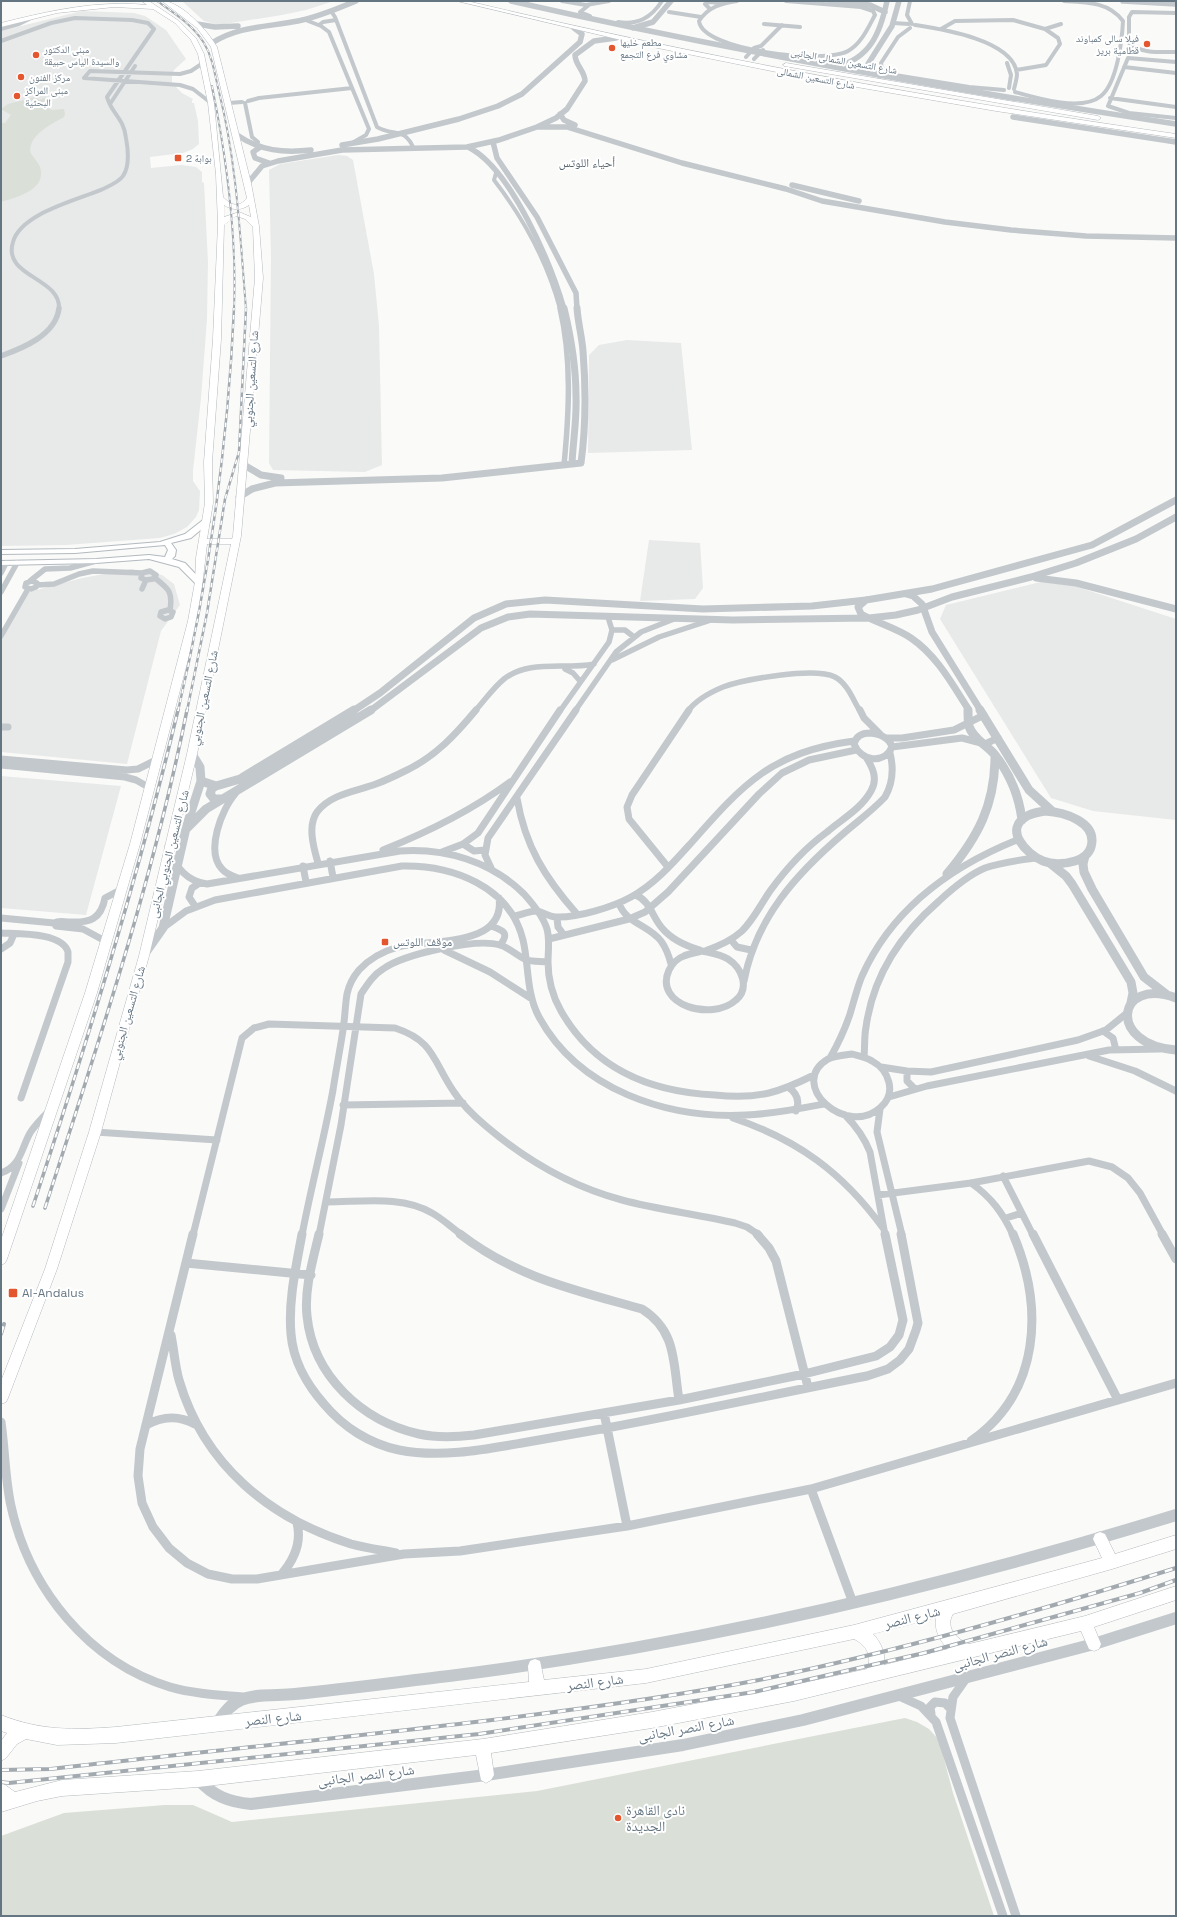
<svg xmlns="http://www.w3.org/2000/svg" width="1177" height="1917" viewBox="0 0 1177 1917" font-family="'Space Grotesk','Noto Naskh Arabic',sans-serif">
<rect width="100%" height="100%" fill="#fafaf8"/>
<!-- built -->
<path fill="#e8e9e9" d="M 182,1 L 334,1 L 306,10 L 282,15 L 218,25 L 204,21 Z
M 82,11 L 134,13 L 145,16 L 166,30 L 186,59 L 174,70 L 172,75 L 172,83 L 182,93 L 193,99 L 192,101 L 192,103 L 194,103 L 198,121 L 199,144 L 193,149 L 183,153 L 150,157 L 151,168 L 181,165 L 196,167 L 202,172 L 202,182 L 204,183 L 208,262 L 207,319 L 201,398 L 193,471 L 193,481 L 200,491 L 199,510 L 196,517 L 187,527 L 174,534 L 160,538 L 66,545 L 1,546 L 1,31 Z
M 338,155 L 347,156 L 353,160 L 374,274 L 379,326 L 382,465 L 365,472 L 273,470 L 269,463 L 271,257 L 269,170 L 280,164 Z
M 627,340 L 681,343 L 692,450 L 588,453 L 589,355 L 599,345 Z
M 649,540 L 700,543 L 703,588 L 695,599 L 640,601 Z
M 132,569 L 162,575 L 174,584 L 180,605 L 161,631 L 127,764 L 1,752 L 1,636 L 29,592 L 82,578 Z
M 1053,579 L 1176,619 L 1176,820 L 1093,811 L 1051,798 L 940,619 L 946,605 Z
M 1,776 L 121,786 L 86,915 L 1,908 Z"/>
<!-- green -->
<path fill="#dadfd7" d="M 36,97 L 39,100 L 47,97 L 50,99 L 46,107 L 52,110 L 64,109 L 65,114 L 64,117 C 53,123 35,132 31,145 C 27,155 37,158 40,167 C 47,190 17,197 1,202 L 1,123 L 5,123 L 11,115 L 1,109 L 8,104 Z
M 905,1718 L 917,1722 L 929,1729 L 939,1740 L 953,1793 L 994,1916 L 1,1916 L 1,1836 L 64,1813 L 165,1805 L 193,1805 L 232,1822 L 537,1791 Z"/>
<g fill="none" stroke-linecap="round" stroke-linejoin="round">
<defs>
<path id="secondary" d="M 203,520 L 209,520 L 210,522 L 191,538 L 171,543 L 176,550 L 175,556 L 172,559 L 185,563 L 203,582 L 199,584 L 196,584 L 179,567 L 149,559 L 96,563 L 1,565 L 1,561 L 96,559 L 149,555 L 165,557 L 168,550 L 165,545 L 75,553 L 1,554 L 1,550 L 75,549 L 160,542 L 185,534 Z"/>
<path id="primary" d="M 142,1 L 149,1 L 179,21 L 196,38 L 204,54 L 214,103 L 223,197 C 232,206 239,208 247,198 L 211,47 L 197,28 L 162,1 C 181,1 208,31 217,47 L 251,183 L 259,226 L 263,278 L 241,536 L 197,754 L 149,956 L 101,1132 L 57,1269 L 8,1398 L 6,1402 L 1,1404 L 1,1381 L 45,1269 L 89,1132 L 139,956 L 187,754 L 231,544 L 207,544 L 198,621 L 140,844 L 97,993 L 7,1259 L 5,1263 L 1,1265 L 1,1240 L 85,993 L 130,844 L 188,621 L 195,582 L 196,558 L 205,503 L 204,462 L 213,339 L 218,224 L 216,174 L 208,103 L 198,54 L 191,40 L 175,23 L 153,9 L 114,7 L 57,13 L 1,27 L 1,23 C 49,11 97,0 147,5 ZM 224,205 C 231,210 241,211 249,205 L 251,217 L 239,212 L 224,217 ZM 236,216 L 245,219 L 253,227 L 255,278 L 233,536 L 232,539 L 207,539 L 213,503 L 212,462 L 221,339 L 224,225 Z
M 457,1 L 467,1 C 702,57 938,100 1176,134 L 1176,138 L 996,111 L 816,80 L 638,44 Z
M 786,63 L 1098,116 L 1101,118 L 1098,120 L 784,66 L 783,65 Z
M 1100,1532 L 1105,1534 L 1115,1554 L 1176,1535 L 1176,1549 L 1112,1569 L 953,1614 C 945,1627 956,1639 969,1644 L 1085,1616 L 1176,1586 L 1176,1600 L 1094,1627 L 1101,1644 L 1099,1649 L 1094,1651 L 1089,1649 L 1081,1631 L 794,1701 L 652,1728 L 491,1753 L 494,1775 L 491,1780 L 486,1783 L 481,1780 L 476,1755 L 198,1787 L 62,1796 L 37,1801 L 1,1812 L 1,1782 L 15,1792 L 62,1780 L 198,1771 L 483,1739 L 652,1712 L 794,1685 L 867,1669 C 873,1656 866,1645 854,1639 L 646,1683 L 116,1743 L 57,1745 L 26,1739 L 17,1744 L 6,1758 L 1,1761 L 1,1741 L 7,1733 L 1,1731 L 1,1715 C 41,1731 74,1730 116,1727 L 529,1682 L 528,1666 L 530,1661 L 535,1659 L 540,1661 L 544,1680 L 646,1669 L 854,1625 L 1102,1558 L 1093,1539 L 1095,1534 ZM 936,1618 C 934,1630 940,1641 948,1649 L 884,1665 C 886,1654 881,1642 873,1634 Z"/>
</defs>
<!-- secondary casing -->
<use href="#secondary" stroke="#b3babf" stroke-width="2"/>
<!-- primary casing -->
<use href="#primary" stroke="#b5babe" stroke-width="1"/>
<!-- minor-far3 -->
<path stroke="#c3c8cc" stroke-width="4" d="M 562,1 L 586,5 L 609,1
M 737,1 C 722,3 708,7 699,21 C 702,51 825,64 848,51 C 861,44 868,28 875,15 L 873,11 L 861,7 L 786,1
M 910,1 L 907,15 L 912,24
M 589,5 L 580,12 L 590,16
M 710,9 L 705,4 L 709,2 L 720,3
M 331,11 L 335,17 L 377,127 C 394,137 404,126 414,149
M 669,12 L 701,17
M 1176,13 L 1132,12 L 1129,17 L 1129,43 C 1141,54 1161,52 1176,52
M 303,19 L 321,26 L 329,32 L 369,129 L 366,135 L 352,143
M 618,22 C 638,25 651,18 662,1
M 893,23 L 909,24
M 764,24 L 800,27
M 319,25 L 323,22 L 336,20
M 915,25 C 941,29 1014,40 1017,74 C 1017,78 1015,85 1014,89
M 910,28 L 898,37 L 881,63 C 881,72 888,72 895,75 L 969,87 L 1004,90
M 1,29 L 19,24 L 33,17
M 941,29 L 955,21 L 1013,20 L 1045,29 L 1058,38 L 1060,44 L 1046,65 L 1016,70
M 1045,29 L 1061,24
M 1,41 L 51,23 L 75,18 L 132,20 L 148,23 L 154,29 L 107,97 C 111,113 124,118 126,138 C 128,149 130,166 123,176 C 119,182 109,186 103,189 C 78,200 21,213 13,242 C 2,277 61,277 59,309
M 746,57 L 754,48 L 761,46 L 782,25
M 754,59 L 763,50
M 1176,62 L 1128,58 L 1108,106 L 1129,113 L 1176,118
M 203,63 L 191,71 L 180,74 L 90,71 L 84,78 L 180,85 L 193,89 L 211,103
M 1007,63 L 1011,75 L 1009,88
M 1124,67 L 1176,73
M 1015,92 C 1036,98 1082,112 1101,96 C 1117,83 1122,41 1123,21 C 1109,2 1086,2 1064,1
M 1110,98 L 1176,107
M 248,101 L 259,98 L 352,88
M 229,103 L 242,102
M 245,103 L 252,137 L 258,142
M 110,104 L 135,66
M 496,173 L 494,180 C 524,219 547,261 560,309"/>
<!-- minor-far2 -->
<path stroke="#c3c8cc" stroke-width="5.5" d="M 560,308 C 572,359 569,413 564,465
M 1,356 C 23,348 56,335 59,308
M 150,571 L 156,575 L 153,579 L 146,580 L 141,578 L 142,573 Z
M 1,573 L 6,563
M 155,578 C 169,589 173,592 170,610
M 30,581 L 45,569 L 70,568 L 96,561
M 32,581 L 37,583 L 36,587 L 31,589 L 25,587 L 26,583 Z
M 38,585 L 54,584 L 79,574 L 93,571 L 142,573
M 142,589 L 146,580
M 1,592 L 17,563
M 168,610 L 173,612 L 171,617 L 165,619 L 160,616 L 161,612 Z
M 612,630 L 625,630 L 634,637
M 1,636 L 28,589
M 612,660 L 659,637 L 711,620
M 565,669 L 573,673 L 580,681
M 475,711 C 485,700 493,688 504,679 C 529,659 565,670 594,664
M 560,711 L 609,642 L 612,630 L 608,617
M 575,711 L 616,652 L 641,632 L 674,619
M 688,711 C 696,700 711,692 723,687 C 745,679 814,667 835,677 C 848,684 853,700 860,711"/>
<!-- minor-far1 -->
<path stroke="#c3c8cc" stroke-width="7" d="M 860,710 L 864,718 L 880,734
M 1,727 L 8,727
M 870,733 C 880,734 889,737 892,747 C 884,765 861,761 854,744 C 856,736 862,733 870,733 Z
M 887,738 L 902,738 L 954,730 L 984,715
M 892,747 L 962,738 L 985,744 L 998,738
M 1,759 L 127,770 L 138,769 L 158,759
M 1,765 L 125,777 L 136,780 L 150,788
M 235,794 C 222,809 205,851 222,869 C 226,874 232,876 238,878
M 517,798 C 525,846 545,878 577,914
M 463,844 L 474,851 L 485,850
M 383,850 C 428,832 471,811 510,782
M 168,851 C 178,868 186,881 207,884 L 400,851 C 445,848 491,861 524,894 C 533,904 543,916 547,929 C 550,940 548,951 548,962 C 548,979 553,997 561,1011 C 594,1069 651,1092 715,1095 C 733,1097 752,1097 769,1093 C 785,1089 800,1082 814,1075
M 442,852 L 463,844 L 478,833 L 560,710
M 330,861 L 333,877
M 318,863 C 314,849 307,826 317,812 C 330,794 357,791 376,784 C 387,780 397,775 407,770 C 436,756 456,734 476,710
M 303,866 L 306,882
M 668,867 L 629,819 L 627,807 L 632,795 L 689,710
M 492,870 L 485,855 L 488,838 L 576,710
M 636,895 C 651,902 652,917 662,928 C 672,940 686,946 700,950
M 619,903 C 625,923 649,925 661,941 C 666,948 669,956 671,964
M 195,906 L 189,897 L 192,888 L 198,884
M 515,916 C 521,915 529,911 536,911 C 542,911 548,917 556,917 C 577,918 613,907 631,897 C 655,884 674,862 692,842 C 744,783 772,752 854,741
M 1,918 L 54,923
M 557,918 L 558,927 L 564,935
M 491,926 C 503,930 510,933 500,945
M 163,928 L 186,911 L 215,900 L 402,866 C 452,865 510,886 523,940 C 529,965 526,993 539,1017 C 579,1090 667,1119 746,1115 C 773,1114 798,1109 824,1104
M 1,933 C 17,934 62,932 68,952 C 68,955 68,959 68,962 L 21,1098
M 549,939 L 629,919 L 645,912 L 668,892 L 759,794 L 782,773 L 809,760 L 856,750
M 731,940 L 737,947 L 751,950
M 107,942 L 83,929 L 56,926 L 54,923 C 59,920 64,922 70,922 C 90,923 101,919 105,898 L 122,889
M 1,949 L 10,943 L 14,934
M 444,950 L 490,972 L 532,999
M 702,951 C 711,953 720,954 728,959 C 742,968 750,988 736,1000 C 712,1022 653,1005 669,970 C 672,964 678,958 684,956 C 690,953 696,953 702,951 Z
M 705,951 C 719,946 731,941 742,931 C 754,919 761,904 770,891 C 786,869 805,848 827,832 C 842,819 861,809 871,791 C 878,779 873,768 866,757
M 744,981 C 756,918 796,874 844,833 C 858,821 873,810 885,797 C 893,783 894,769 890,753
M 1103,1031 L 1113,1038 L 1116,1050
M 852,1054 C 859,1056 866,1057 872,1061 C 889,1070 897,1093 881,1107 C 847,1139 786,1084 828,1059 C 834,1056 845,1055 852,1054 Z
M 1089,1056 L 1135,1071 L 1176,1091
M 864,1057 C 865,1047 864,1037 866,1027 C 873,976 901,934 939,901 C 953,888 968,875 985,868 C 1002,862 1019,860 1036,858
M 830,1058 C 838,1044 845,1029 850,1014 C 854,1001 857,988 862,976 C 892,909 950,867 1017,840
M 881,1067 L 907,1071 L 931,1072 L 1078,1040 L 1106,1030 L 1127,1013
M 907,1071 L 907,1081 L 915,1089
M 788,1087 C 797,1093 800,1101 796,1111
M 889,1097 L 927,1086 L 1109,1050 L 1160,1049
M 343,1105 L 463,1103
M 880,1109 L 877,1132 L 902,1235
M 845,1115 C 856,1126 864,1137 870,1152 L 885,1235
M 733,1118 C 798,1140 842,1172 883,1228
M 95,1132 L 217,1140
M 1,1173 C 21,1166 21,1149 30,1133 C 35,1125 42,1118 49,1111
M 1003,1176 L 1033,1235
M 971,1183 C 991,1197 1003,1213 1013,1235
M 878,1195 L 971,1183 L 1089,1161 L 1112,1167 L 1128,1178 L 1140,1193 L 1163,1235
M 327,1202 C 361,1202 402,1195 432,1213 C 443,1219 452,1228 462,1235
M 1,1209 L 19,1163
M 1006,1218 L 1022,1213
M 193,1235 L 242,1038 L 254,1028 L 269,1024 L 395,1028 C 435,1041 433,1062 454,1092 C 463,1106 475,1117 487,1127 C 526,1160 573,1187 622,1200 C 659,1210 697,1214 735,1223 L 747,1227 L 759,1235
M 302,1235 C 311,1187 324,1139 333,1090 C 336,1070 340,1050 343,1030 C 345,1018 345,1006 347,994 C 349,985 353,977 359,970 C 369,959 384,951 398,947 C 429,939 506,948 499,898
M 319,1235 L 341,1125 L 361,994 C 367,985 373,975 383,969 C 404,954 476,938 500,945 C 510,948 520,958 527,960 C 533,962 541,961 548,962"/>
<!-- minor -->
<path stroke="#c3c8cc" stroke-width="9" d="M 193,1234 L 140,1449 L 138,1476 L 142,1503 L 153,1527 L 169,1548 L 187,1563 L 208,1574 L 232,1579 L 257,1579 L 404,1554 L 460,1551 L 627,1526 L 811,1489 L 1176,1383
M 302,1234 C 296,1267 288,1301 291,1334 C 293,1360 307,1385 324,1404 C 343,1427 370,1444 399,1450 C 439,1458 482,1450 522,1443 C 550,1438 578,1433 607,1428 C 694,1412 780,1393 867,1376 L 888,1369 L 900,1360 L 909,1349 L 916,1330 L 918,1323 L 901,1234
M 319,1234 C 313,1260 304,1289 307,1316 C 313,1376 362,1421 419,1434 C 437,1438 456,1437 474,1435 L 679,1400 L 804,1374 L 876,1356 L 890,1347 L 899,1335 L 903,1320 L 885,1234
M 460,1234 C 517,1278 575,1290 642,1309 C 677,1331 673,1363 679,1400
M 757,1234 L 769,1248 L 776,1261 L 808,1387
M 1033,1234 L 1118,1400
M 1162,1234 L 1176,1259
M 186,1263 L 311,1275
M 171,1335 C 174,1350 175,1366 179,1380 C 204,1465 269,1518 351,1544 C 366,1548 381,1550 396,1553
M 604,1413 L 627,1526
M 1,1422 C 5,1450 5,1479 11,1506 C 29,1588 88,1662 170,1687 C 194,1694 220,1695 245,1697
M 146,1425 C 163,1416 178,1415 195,1424
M 971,1441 C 1041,1392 1044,1307 1013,1234
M 811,1489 L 853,1603
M 281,1575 C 294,1560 302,1543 297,1523
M 965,1680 L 953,1697 L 950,1718 L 1016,1916
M 901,1697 L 921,1706 L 936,1722 L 1003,1916
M 931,1714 L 930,1707 L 935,1702 L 945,1703 L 950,1708"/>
<!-- tertiary-far3 -->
<path stroke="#c3c8cc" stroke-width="5.5" d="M 511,1 C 731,51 953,90 1176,124
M 829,1 L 870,5 L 885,12
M 1123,1 L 1176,4
M 197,24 L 215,27 L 238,26
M 633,28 L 653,22 L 671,1
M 212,43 C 238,26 268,27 298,21 C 318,17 337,9 356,1
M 836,67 C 870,58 880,34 887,1
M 880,76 L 871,71 L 868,64 L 892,26 L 899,1
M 560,114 L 564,120 L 575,125
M 1013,117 L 1176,142
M 537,127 L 567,127 L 682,163 L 786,189 L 822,201 L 945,222 L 1011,230 L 1086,236 L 1176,238
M 237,135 C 260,151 284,153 311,150
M 493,142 L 497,158 L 537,217 L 576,293 L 577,309
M 342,145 L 378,139 L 459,119 L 498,106 L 522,94 L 580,42 L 582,34 L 574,28
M 468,147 C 511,168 551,264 564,309
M 259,148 L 253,152 L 255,158 L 269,163
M 248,183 L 262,166 L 278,161 L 342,150 L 467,147 L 499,140 L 537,127 L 556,118 L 567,109 L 585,81 C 585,71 575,65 575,55 L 594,41 L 616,38
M 792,185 L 859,201"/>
<!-- tertiary-far2 -->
<path stroke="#c3c8cc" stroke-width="7" d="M 564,308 C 571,337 576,367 576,396 C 577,419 573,441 572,464
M 244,465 L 261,475 L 281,478
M 239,497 L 252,489 L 275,483 L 442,478 L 581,463 C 586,426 586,389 583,351 C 582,337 578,323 577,308
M 1036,578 L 1076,583 L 1176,609
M 906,594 L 913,596 L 922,604 L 932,632 L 981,711
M 866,600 L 858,607 L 861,614 C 877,623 896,628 911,638 C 936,655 951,682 967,707 L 968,711
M 353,711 L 380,693 L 474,618 L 506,604 L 545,600 L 703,609 L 812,606 L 866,600 L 932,589 L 1092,545 L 1176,500
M 370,711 L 481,628 L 508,617 L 530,614 L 733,620 L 869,618 L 896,615 L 918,610 L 952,597 L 1031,577 L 1076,563 L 1136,539 L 1176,517"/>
<!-- tertiary-far1 -->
<path stroke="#c3c8cc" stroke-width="9" d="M 968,710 C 968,715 968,721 969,726 C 972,738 988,746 995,755 C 1010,774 1019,796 1022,820
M 980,710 L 1029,790 L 1052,811
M 201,781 L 216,786 L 240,779 L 354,710
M 216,786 L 212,788 L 210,794 L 214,799 L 223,799
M 1045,811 C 1064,812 1098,822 1091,847 C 1089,854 1082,859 1075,861 C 1065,864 1053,865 1043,861 C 1026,854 1003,829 1027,816 C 1032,813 1040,812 1045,811 Z
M 169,846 L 206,809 L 371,710
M 1085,856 L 1083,864 L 1084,872 L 1092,889 L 1144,977 L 1166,994
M 1051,864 L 1066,876 L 1072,884 L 1131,982 L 1133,993 L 1131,1003
M 947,874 C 978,837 995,805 995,756
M 144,955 L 163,928 L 186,828 L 201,781 L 200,767 L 192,754
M 1176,998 C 1116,976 1107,1045 1176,1050"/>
<!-- tertiary -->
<path stroke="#c3c8cc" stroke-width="12" d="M 217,1724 C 223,1714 230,1704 241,1700 C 258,1693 278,1696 295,1694 C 346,1689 398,1682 449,1676 C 698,1645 936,1589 1176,1515
M 198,1779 C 213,1796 229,1802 251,1804 L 486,1775 L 683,1745 L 803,1720 L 1094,1644 L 1176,1618"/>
<!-- secondary -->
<use href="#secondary" fill="#fff" fill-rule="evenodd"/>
<!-- primary -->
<use href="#primary" fill="#fff" fill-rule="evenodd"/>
<defs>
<path id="rail-far3" d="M 157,1 C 174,13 193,25 204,43 C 213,58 215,76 219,92 C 237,163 240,236 246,309
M 212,86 C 227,160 237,234 234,309"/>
<path id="rail-far2" d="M 178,711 C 209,579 228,444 234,308
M 187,711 L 207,613 L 225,499 L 239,452 L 246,308"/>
<path id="rail-far1" d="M 33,1206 C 87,1042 138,878 178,710
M 45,1208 C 98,1044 153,880 187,710"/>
<path id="rail" d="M 1,1334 L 4,1324
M 1,1770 L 51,1769 C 198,1752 345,1738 492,1720 C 581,1709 671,1697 759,1680 C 900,1651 1038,1611 1176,1568
M 1,1782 L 9,1783 L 479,1734 L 754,1692 L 924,1653 L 1140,1593 L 1176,1580"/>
</defs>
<!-- rail-far3 casing -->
<use href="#rail-far3" stroke="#a2aab0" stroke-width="2"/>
<!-- rail-far2 casing -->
<use href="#rail-far2" stroke="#a2aab0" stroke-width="2.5"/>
<!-- rail-far1 casing -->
<use href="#rail-far1" stroke="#a2aab0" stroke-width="3.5"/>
<!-- rail casing -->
<use href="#rail" stroke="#a2aab0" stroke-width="4"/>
<!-- rail-far3 -->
<use href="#rail-far3" stroke="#fff" stroke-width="1" stroke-dasharray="3.5" stroke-linecap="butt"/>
<!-- rail-far2 -->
<use href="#rail-far2" stroke="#fff" stroke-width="1.5" stroke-dasharray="4.5" stroke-linecap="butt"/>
<!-- rail-far1 -->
<use href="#rail-far1" stroke="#fff" stroke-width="2" stroke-dasharray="6" stroke-linecap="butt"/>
<!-- rail -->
<use href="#rail" stroke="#fff" stroke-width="2.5" stroke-dasharray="8" stroke-linecap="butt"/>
</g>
<!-- markers -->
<g fill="#e4572e" stroke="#fff" stroke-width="1.5">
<circle cx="1147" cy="44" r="4"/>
<circle cx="612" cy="48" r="4"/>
<circle cx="36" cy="55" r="4"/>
<circle cx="21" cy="77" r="4"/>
<circle cx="17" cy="96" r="4"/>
<rect x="174" y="154" width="8" height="8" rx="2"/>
<rect x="381" y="938" width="8" height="8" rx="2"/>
<rect x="8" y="1288" width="10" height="10" rx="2"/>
<circle cx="618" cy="1818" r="4"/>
</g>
<g text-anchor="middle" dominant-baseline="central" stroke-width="4" stroke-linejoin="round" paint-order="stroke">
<!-- far-poi labels -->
<g font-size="10" fill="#657683" stroke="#fff" text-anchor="start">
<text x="1139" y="38" text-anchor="end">فيلا سالى كمباوند<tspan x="1139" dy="12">قطامية بريز</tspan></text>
<text x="620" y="42">مطعم خليها<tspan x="620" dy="12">مشاوي فرع التجمع</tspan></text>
<text x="44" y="49">مبنى الدكتور<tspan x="44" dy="12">والسيدة الياس حبيقة</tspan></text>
<text x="29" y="77">مركز الفنون</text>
<text x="25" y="90">مبنى المراكز<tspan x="25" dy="12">البحثية</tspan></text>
<text x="186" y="158">بوابة 2</text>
</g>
<!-- far-street labels -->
<g font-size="10" fill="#657683" stroke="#fff">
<text transform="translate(844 61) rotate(10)">شارع التسعين الشمالى الجانبى</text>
<text transform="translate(816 78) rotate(11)">شارع التسعين الشمالى</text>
</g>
<!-- far-quarter labels -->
<g font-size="12" fill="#57646e" stroke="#fff">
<text x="587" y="163">أحياء اللوتس</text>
</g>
<!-- street labels -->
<g font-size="12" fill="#657683" stroke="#fff">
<text transform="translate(251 379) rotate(-86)">شارع التسعين الجنوبي</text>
<text transform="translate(204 698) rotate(-78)">شارع التسعين الجنوبي</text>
<text transform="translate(169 854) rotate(-76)">شارع التسعين الجنوبي الجانبى</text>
<text transform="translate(128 1013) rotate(-74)">شارع التسعين الجنوبي</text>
</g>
<!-- poi labels -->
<g font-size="12" fill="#657683" stroke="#fff" text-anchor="start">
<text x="393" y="942">موقف اللوتس</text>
<text x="22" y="1293">Al-Andalus</text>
</g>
<!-- near-street labels -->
<g font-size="14" fill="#657683" stroke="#fff">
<text transform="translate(912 1617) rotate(-14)">شارع النصر</text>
<text transform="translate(1000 1653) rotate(-15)">شارع النصر الجانبى</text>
<text transform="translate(595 1682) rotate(-7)">شارع النصر</text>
<text transform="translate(273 1718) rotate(-6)">شارع النصر</text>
<text transform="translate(686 1728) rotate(-10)">شارع النصر الجانبى</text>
<text transform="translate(366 1775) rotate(-7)">شارع النصر الجانبى</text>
</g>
<!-- near-poi labels -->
<g font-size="14" fill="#657683" stroke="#fff" text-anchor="start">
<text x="626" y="1810">نادى القاهرة<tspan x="626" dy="16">الجديدة</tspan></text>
</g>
</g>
<!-- border -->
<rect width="1177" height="1917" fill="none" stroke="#657683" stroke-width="4"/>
</svg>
